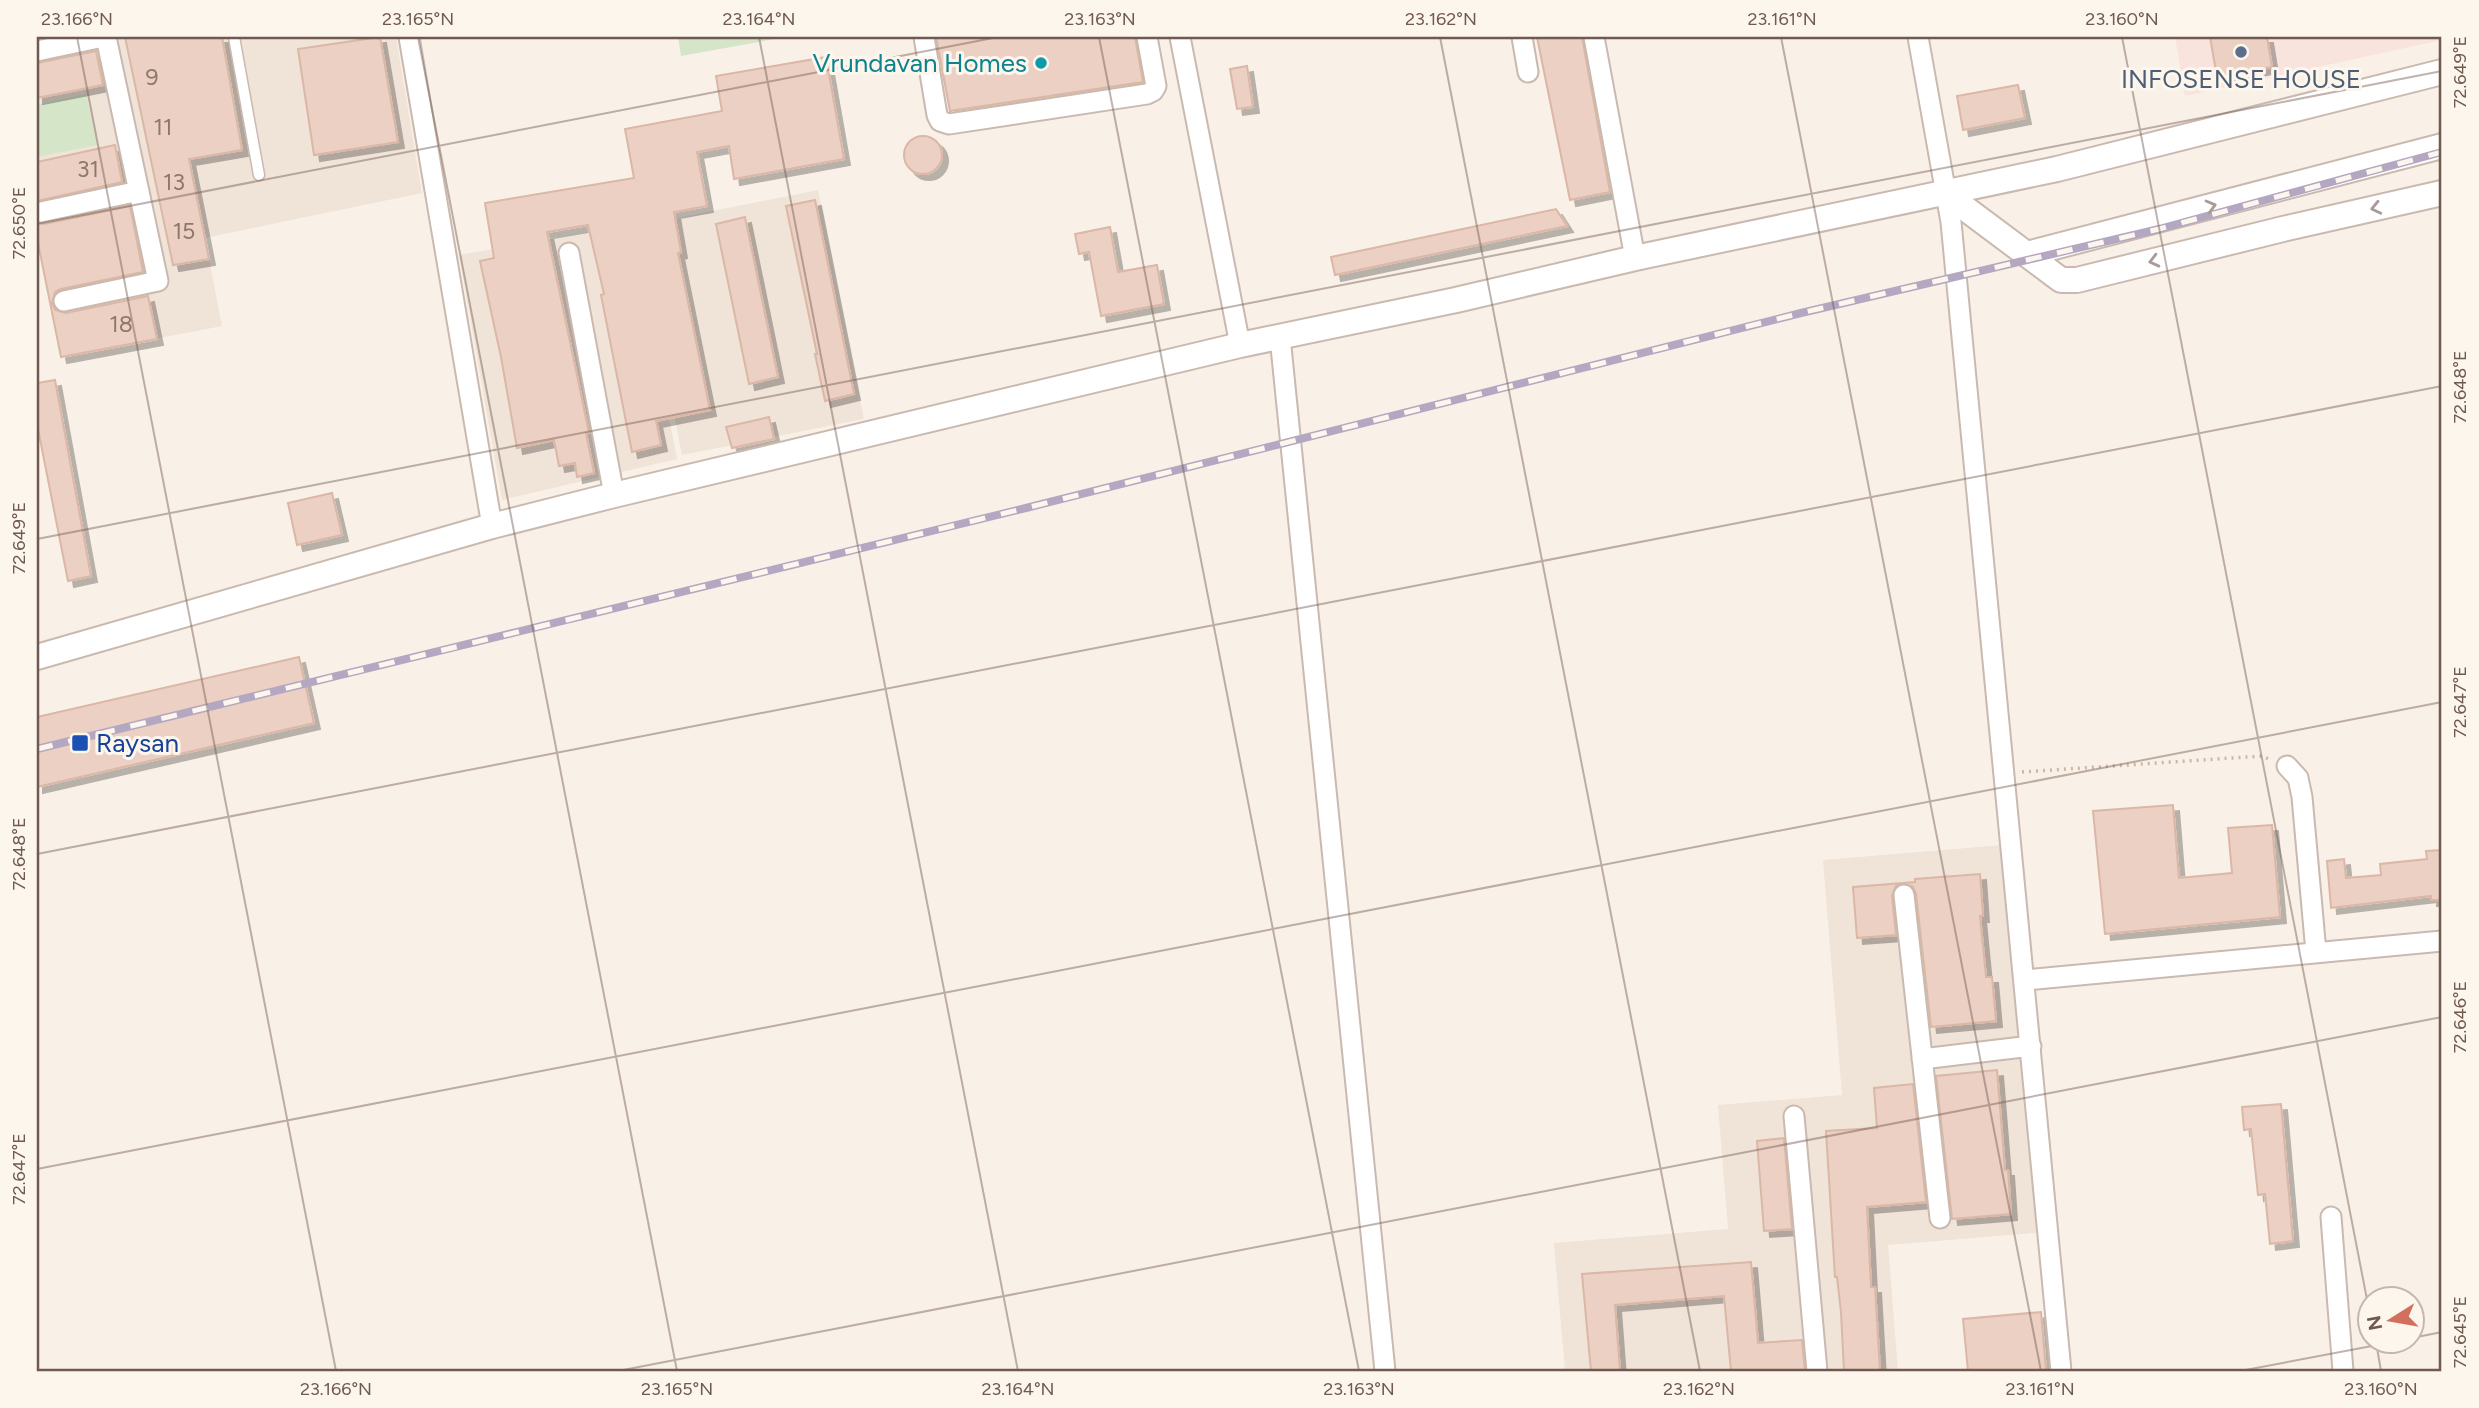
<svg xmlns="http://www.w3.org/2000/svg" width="2479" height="1408" viewBox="0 0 2479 1408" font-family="Figtree,sans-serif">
<defs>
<filter id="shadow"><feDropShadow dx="6" dy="6" stdDeviation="0" flood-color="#0004"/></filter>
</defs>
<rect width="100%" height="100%" fill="#f9f1e7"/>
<!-- residential -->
<path fill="#f0e3d7" d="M 37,37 L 396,37 L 422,193 L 205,238 L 222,326 L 61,357 L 37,238 Z
M 818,190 L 864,419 L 682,455 L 637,226 Z
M 632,225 L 677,459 L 502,500 L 459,255 Z
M 2015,844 L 2047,1232 L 1888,1245 L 1898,1371 L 1565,1371 L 1554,1243 L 1728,1229 L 1718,1105 L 1842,1095 L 1823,860 Z"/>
<!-- commercial -->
<path fill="#f8e3dd" d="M 2175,37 L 2442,37 L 2442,40 L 2185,96 Z"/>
<!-- green -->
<path fill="#d5e5c8" d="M 678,37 L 786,37 L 681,56 Z
M 86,94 L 97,145 L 37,157 L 37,105 Z"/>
<!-- building -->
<path fill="#ebd0c3" stroke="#dbb7a5" stroke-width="2" filter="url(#shadow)" d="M 125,37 L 222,37 L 242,150 L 189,159 L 209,259 L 173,265 Z
M 380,37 L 398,142 L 314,155 L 298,49 Z
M 936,37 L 1135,37 L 1143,82 L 950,111 Z
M 1537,37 L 1582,37 L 1610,192 L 1570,200 Z
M 2210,37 L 2267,37 L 2272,67 L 2217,77 Z
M 96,51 L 103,85 L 37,98 L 37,63 Z
M 826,57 L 844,159 L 734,179 L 729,146 L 697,152 L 707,206 L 674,212 L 681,252 L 678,253 L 710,410 L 656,421 L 661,445 L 632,452 L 601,295 L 604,294 L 588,225 L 547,232 L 589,433 L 586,433 L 594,473 L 577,477 L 575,463 L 559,466 L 554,440 L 517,448 L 501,357 L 480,261 L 494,258 L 485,203 L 634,178 L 625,129 L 722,111 L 716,76 Z
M 1247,66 L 1253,107 L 1237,109 L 1230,69 Z
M 2018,85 L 2025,118 L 1963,130 L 1957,96 Z
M904 155a19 19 0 1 1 38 0a19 19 0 1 1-38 0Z
M 115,145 L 122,182 L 37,201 L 37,162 Z
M 815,200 L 854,394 L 825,401 L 815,354 L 817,354 L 786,206 Z
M 130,206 L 143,272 L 61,289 L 55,292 L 52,303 L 55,310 L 66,313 L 148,296 L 157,339 L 61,357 L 37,238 L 37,223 L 44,224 Z
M 1556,209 L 1567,226 L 1335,275 L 1331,257 Z
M 745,217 L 778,377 L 749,384 L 716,224 Z
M 1110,227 L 1118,272 L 1157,265 L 1164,304 L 1101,316 L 1089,252 L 1079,254 L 1075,234 Z
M 55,380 L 91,576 L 68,581 L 37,424 L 37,383 Z
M 769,417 L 774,439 L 732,448 L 726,427 Z
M 332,493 L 342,535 L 297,545 L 288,503 Z
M 299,657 L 314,723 L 37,787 L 37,717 Z
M 2173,805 L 2179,878 L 2232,873 L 2228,828 L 2272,825 L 2280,917 L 2105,934 L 2093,811 Z
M 2442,850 L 2442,900 L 2431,900 L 2431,896 L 2331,908 L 2327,861 L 2344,859 L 2346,878 L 2381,875 L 2380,864 L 2427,859 L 2426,851 Z
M 1980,874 L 1983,916 L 1980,916 L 1986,977 L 1992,977 L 1996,1021 L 1931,1027 L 1916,894 L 1913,887 L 1903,883 L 1915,882 L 1915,879 Z
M 1903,883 L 1896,886 L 1892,896 L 1896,935 L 1857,938 L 1853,887 Z
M 1997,1070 L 2005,1170 L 2008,1170 L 2011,1214 L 1952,1219 L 1936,1076 Z
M 1913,1084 L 1926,1202 L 1867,1207 L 1871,1287 L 1875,1287 L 1880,1371 L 1844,1371 L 1841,1312 L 1837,1277 L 1835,1277 L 1826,1131 L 1877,1128 L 1874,1088 Z
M 2281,1104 L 2293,1241 L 2270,1244 L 2265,1194 L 2258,1195 L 2251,1129 L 2244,1130 L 2242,1107 Z
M 1784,1138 L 1792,1229 L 1764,1231 L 1757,1141 Z
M 1751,1262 L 1758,1343 L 1802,1340 L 1805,1371 L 1731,1371 L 1724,1296 L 1615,1305 L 1620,1371 L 1591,1371 L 1582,1274 Z
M 2041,1312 L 2046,1371 L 1968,1371 L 1963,1319 Z"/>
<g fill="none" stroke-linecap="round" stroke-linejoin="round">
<defs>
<path id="service" d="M 234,37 L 259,175"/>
<path id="minor" d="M 409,37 L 492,526
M 924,37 L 937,115 L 940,121 L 949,124 L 1147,94 L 1153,91 L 1156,86 L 1147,37
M 1180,37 L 1240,345
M 1522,37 L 1528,72
M 1594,37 L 1635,258
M 1918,37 L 1951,222 L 2061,1371
M 37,51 L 103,37
M 41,212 L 139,191
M 569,253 L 614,495
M 64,301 L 158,281 L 106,37
M 1280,337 L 1385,1371
M 2287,766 L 2298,778 L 2302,797 L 2316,952
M 1904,895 L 1940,1218
M 2025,980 L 2442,941
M 1922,1059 L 2031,1046
M 1794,1116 L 1817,1371
M 2331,1217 L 2343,1371"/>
<path id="tertiary" d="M 1946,194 L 2061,280 L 2077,280 L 2283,229 L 2442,193
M 2027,254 L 2442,146
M 37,657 L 492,526 L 614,495 L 1240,345 L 1456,300 L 1635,258 L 2057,169 L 2442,72"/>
</defs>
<!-- service casing -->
<use href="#service" stroke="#cab9af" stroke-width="13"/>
<!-- minor casing -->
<use href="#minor" stroke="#cab9af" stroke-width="23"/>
<!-- tertiary casing -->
<use href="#tertiary" stroke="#cab9af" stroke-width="28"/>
<!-- path -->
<path stroke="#d0b4a6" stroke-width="3.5" stroke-dasharray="2 5" stroke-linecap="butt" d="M 2022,772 L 2262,756 L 2269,759"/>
<!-- service -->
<use href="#service" stroke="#fff" stroke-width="10"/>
<!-- minor -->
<use href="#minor" stroke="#fff" stroke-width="19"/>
<!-- tertiary -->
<use href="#tertiary" stroke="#fff" stroke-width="24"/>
<defs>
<path id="rail" d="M 37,749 L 1026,508 L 1801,313 L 2159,229 L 2442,152"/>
</defs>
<!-- rail casing -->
<use href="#rail" stroke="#b4a7c1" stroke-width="8"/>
<!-- rail -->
<use href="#rail" stroke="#fdf6ed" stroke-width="5" stroke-dasharray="16" stroke-linecap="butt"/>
</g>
<!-- one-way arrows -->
<defs><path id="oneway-chevron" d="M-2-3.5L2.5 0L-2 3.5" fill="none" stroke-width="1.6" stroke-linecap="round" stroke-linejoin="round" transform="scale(1.75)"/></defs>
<g stroke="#a99b95">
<use href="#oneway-chevron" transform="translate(2211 206) rotate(-15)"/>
<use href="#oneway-chevron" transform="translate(2376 208) rotate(167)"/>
<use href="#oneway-chevron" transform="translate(2154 261) rotate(166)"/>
</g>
<!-- ticks -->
<path fill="none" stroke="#70594f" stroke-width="2" stroke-opacity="0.45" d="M 77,37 L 336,1371M 418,37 L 677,1371M 759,37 L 1018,1371M 1099,37 L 1359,1371M 1440,37 L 1700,1371M 1781,37 L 2041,1371M 2122,37 L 2370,1315M 37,224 L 998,37M 37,539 L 2442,71M 37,854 L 2442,386M 37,1169 L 2442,702M 2412,1338 L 2442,1332M 2376,1342 L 2381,1371M 618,1371 L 2442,1017M 2240,1371 L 2393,1342"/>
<!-- markers -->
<circle fill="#5c6f8a" stroke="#fdf6ed" stroke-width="2.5" cx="2241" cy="52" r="7"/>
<circle fill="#0f9aa8" stroke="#fdf6ed" stroke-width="2.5" cx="1041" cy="63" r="7"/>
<rect fill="#1a4fb4" stroke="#fdf6ed" stroke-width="2.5" x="71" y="734" width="18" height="18" rx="3.5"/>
<g text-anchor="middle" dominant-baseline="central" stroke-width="6" stroke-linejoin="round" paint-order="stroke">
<!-- number labels -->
<g font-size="23" fill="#8f776c">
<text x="152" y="77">9</text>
<text x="163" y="127">11</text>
<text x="88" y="169">31</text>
<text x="174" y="182">13</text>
<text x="184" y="231">15</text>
<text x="121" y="324">18</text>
</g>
<!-- culture labels -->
<g font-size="26" fill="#0d838f" stroke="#fdf6ed" text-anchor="end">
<text x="1027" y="63">Vrundavan Homes</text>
</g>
<!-- service labels -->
<g font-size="26" fill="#4e5e75" stroke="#fdf6ed">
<text x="2241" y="79">INFOSENSE HOUSE</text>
</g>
<!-- transit labels -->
<g font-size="26" fill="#164399" stroke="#fdf6ed" text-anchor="start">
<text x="96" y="743">Raysan</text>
</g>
</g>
<!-- border -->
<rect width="2479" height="1408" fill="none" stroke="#fdf6ed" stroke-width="77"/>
<!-- north arrow -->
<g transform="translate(2391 1320) rotate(259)"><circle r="33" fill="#fdf6ed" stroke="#c5b7ae" stroke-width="2"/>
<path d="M0-5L12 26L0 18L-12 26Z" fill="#d3705d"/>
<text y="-10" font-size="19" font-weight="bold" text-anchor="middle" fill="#70594f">N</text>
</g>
<rect x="38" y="38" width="2402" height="1332" fill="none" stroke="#70594f" stroke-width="2.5"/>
<g font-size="18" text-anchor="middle" fill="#70594f">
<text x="77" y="25">23.166°N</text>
<text x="418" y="25">23.165°N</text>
<text x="759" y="25">23.164°N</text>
<text x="1100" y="25">23.163°N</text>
<text x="1441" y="25">23.162°N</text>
<text x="1782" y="25">23.161°N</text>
<text x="2122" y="25">23.160°N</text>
<text transform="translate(2460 72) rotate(-90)" y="6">72.649°E</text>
<text transform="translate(19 223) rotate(-90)" y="6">72.650°E</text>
<text transform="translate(2460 387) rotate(-90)" y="6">72.648°E</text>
<text transform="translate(19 538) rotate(-90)" y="6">72.649°E</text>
<text transform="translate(2460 702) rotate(-90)" y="6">72.647°E</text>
<text transform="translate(19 854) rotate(-90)" y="6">72.648°E</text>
<text transform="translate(2460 1017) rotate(-90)" y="6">72.646°E</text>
<text transform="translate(19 1169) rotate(-90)" y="6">72.647°E</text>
<text transform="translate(2460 1332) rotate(-90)" y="6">72.645°E</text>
<text x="336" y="1395">23.166°N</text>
<text x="677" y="1395">23.165°N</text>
<text x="1018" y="1395">23.164°N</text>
<text x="1359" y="1395">23.163°N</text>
<text x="1699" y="1395">23.162°N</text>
<text x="2040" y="1395">23.161°N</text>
<text x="2381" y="1395">23.160°N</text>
</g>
</svg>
